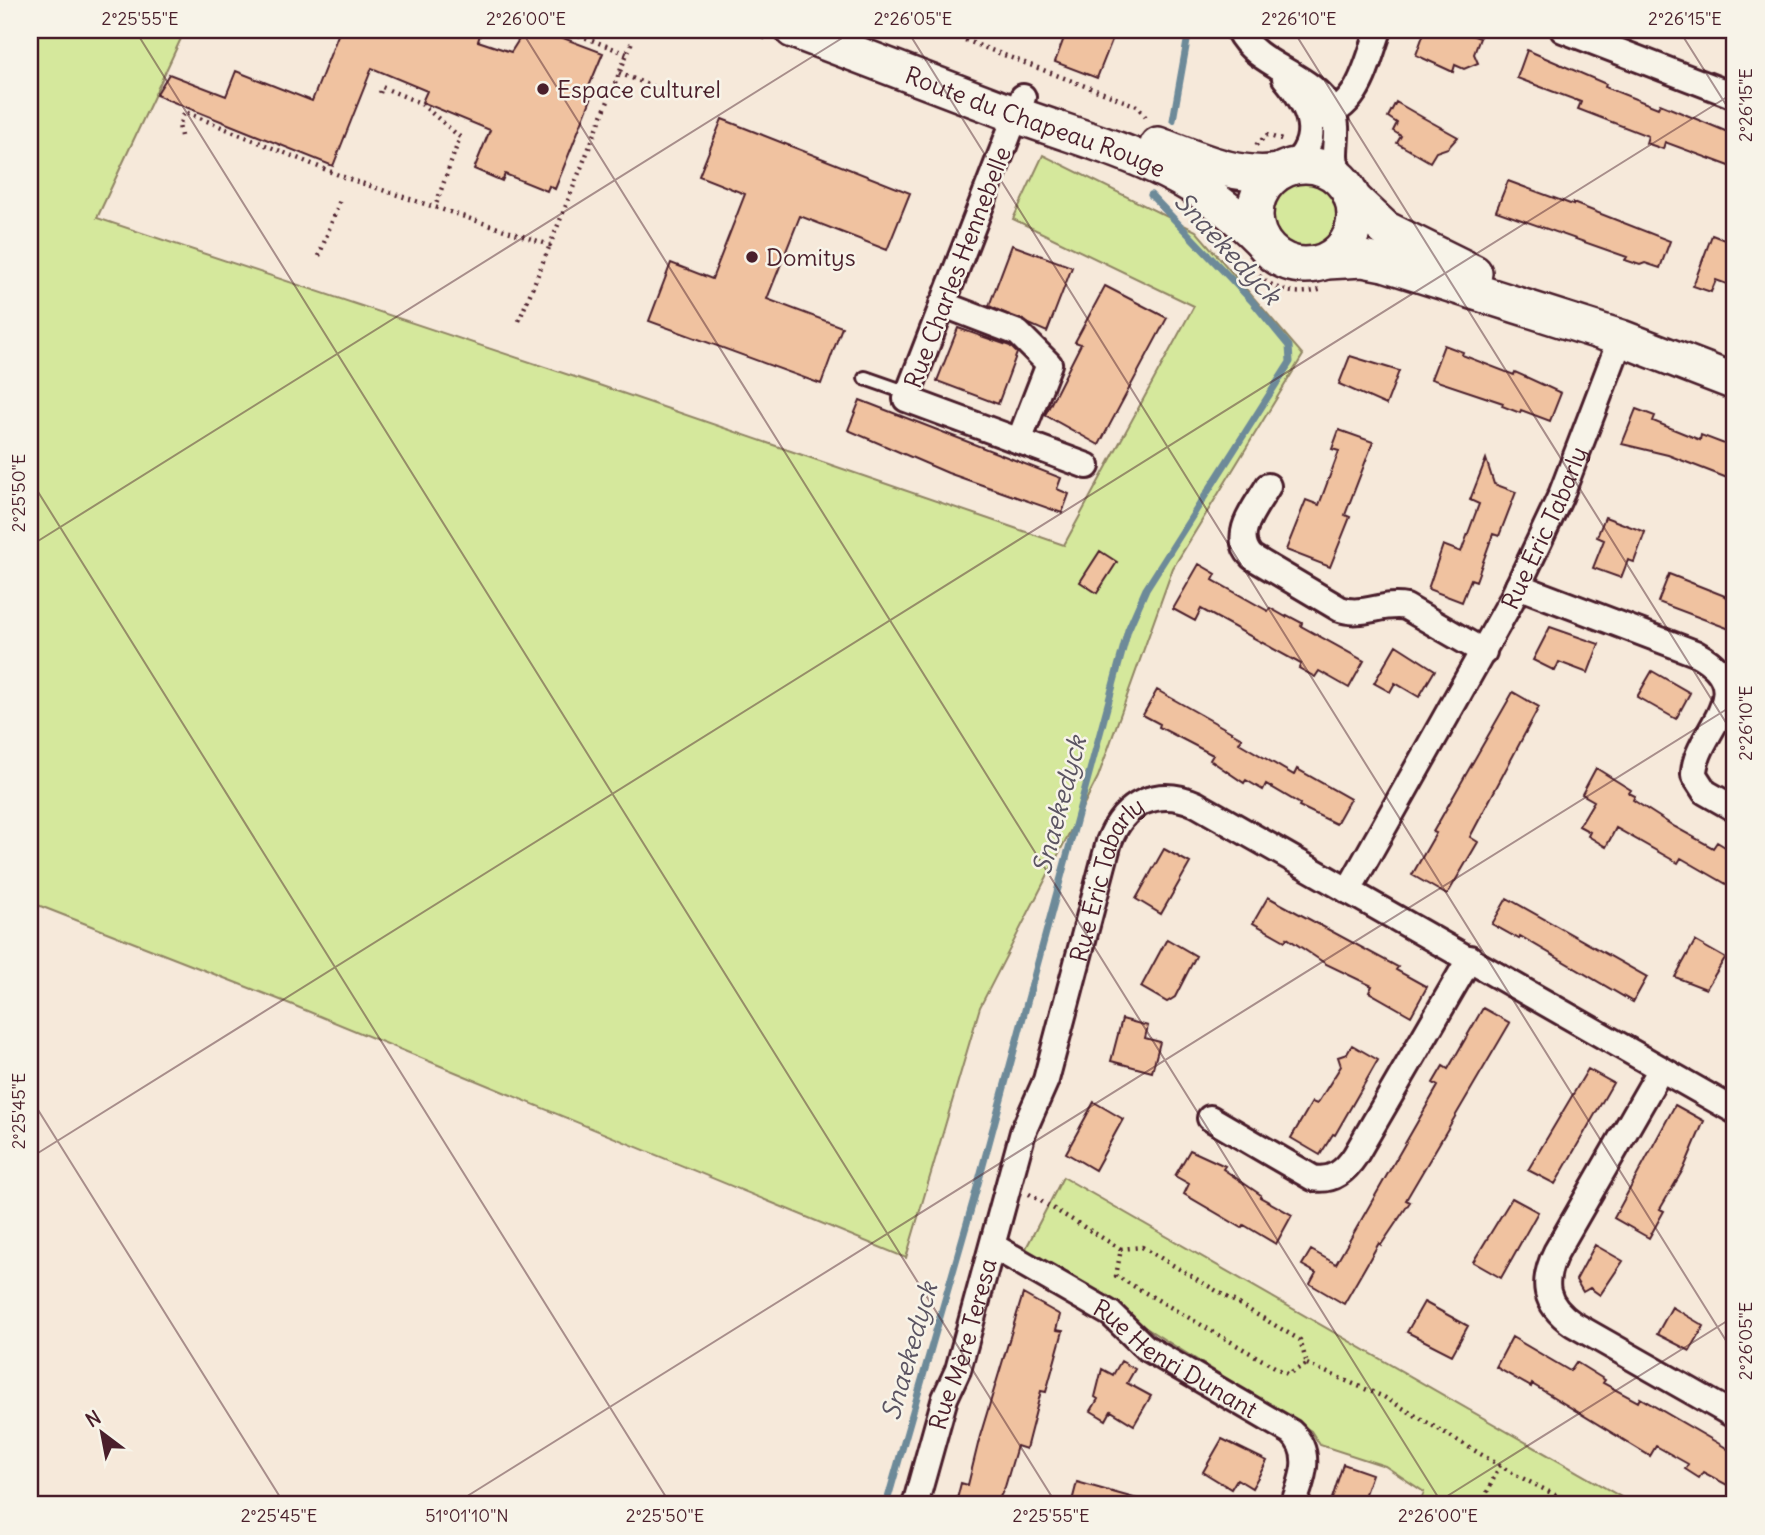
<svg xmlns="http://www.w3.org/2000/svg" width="1765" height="1535" viewBox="0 0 1765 1535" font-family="Delius,sans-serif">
<rect width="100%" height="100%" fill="#f6e9da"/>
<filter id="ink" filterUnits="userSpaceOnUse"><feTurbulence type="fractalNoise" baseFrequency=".0143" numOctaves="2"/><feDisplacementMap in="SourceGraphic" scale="14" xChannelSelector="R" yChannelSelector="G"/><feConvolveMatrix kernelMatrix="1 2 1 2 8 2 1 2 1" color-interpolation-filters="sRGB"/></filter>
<g filter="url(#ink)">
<!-- green -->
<path fill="#d5e89c" stroke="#908464" stroke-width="2" d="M 30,30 L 185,30 L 97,218 L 596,384 L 1064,545 L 1194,306 L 1013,219 L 1043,155 L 1196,231 L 1303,355 L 1173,568 L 1098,777 L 980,1007 L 906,1258 L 283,1001 L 30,902 Z
M1271 216a34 34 0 1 1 68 0a34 34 0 1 1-68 0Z
M 1063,1177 L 1635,1505 L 1419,1505 L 1424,1492 L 1385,1466 L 1320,1445 L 1311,1431 L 1024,1252 Z"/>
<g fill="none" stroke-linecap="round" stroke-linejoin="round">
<!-- stream -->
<path stroke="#6d8a99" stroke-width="7" d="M 1173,120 L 1189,30
M 886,1505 L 973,1202 L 1128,630 L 1146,589 L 1290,362 L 1289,346 L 1252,301 L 1151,195"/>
</g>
<!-- building -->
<path fill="#f0c2a0" stroke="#4a1f2b" stroke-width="2" d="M 340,30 L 466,30 L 480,35 L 478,41 L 511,52 L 525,30 L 542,30 L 603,53 L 585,96 L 591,99 L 555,189 L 549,186 L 547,191 L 505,174 L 502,181 L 474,169 L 490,130 L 422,102 L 427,91 L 372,68 L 333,166 L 156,95 L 169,74 L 226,96 L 236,71 L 312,101 Z
M 1067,30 L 1116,30 L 1097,78 L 1055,62 Z
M 1425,30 L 1457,30 L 1480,38 L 1474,54 L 1478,63 L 1464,69 L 1455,65 L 1453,72 L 1416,55 Z
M 1527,50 L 1606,84 L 1605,87 L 1658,108 L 1660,104 L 1735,135 L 1735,168 L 1665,142 L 1663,149 L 1646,143 L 1648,136 L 1578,109 L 1581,102 L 1517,78 Z
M 1396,102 L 1422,117 L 1458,137 L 1448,148 L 1436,152 L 1430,162 L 1397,143 L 1401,136 L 1393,131 L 1397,123 L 1388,117 Z
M 722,119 L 910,193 L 887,250 L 800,216 L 767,299 L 842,327 L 821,384 L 649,321 L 671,263 L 712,279 L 745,194 L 699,176 Z
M 1508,181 L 1573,205 L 1573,203 L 1670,241 L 1660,268 L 1645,263 L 1640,265 L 1625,260 L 1627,257 L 1496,211 Z
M 1712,235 L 1735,244 L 1735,287 L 1716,280 L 1711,292 L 1693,286 Z
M 1012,245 L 1072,267 L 1047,332 L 989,306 Z
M 1105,286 L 1167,318 L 1099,445 L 1045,415 L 1081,344 L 1075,342 Z
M 958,328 L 1010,346 L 1017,353 L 998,404 L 937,381 Z
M 1444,345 L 1463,352 L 1462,355 L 1514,375 L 1515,372 L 1561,393 L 1550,421 L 1521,410 L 1520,413 L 1502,406 L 1503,403 L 1431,379 Z
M 1350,356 L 1399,371 L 1386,405 L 1339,384 Z
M 860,400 L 1061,478 L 1057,489 L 1069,494 L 1062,513 L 948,473 L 848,430 Z
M 1636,409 L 1655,416 L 1653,421 L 1700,440 L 1701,435 L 1735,448 L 1735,481 L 1668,455 L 1622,444 Z
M 1339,430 L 1373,442 L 1345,515 L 1350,517 L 1330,567 L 1286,550 L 1306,500 L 1319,505 L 1339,451 L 1332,449 Z
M 1486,459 L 1494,484 L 1516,492 L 1499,536 L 1493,534 L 1476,581 L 1471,579 L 1462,602 L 1428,589 L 1443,545 L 1461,552 L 1479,504 L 1470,500 Z
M 1605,517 L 1645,532 L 1634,562 L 1628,560 L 1621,578 L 1593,568 L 1604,540 L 1597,537 Z
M 1100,551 L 1117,562 L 1097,593 L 1080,582 Z
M 1199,564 L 1216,574 L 1213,580 L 1268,611 L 1270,608 L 1286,617 L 1287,615 L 1302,623 L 1301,626 L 1364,661 L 1349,688 L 1319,671 L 1315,677 L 1299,668 L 1301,664 L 1201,609 L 1195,621 L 1173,609 Z
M 1669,574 L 1735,600 L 1735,631 L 1658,602 Z
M 1550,627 L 1599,644 L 1588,673 L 1559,662 L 1555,671 L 1533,660 Z
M 1396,645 L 1435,670 L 1419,697 L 1395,683 L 1390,692 L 1374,683 Z
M 1652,671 L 1690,693 L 1676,719 L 1637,697 Z
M 1157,690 L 1242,738 L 1239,743 L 1294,775 L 1297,769 L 1350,799 L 1336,824 L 1299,806 L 1300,804 L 1266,784 L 1263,790 L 1246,780 L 1244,783 L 1210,760 L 1213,755 L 1159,727 L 1160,724 L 1143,715 Z
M 1513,692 L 1539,707 L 1470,837 L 1478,842 L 1447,895 L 1412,875 L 1436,833 L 1433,832 Z
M 1596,768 L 1631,790 L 1629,793 L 1635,796 L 1633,800 L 1675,827 L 1713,848 L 1717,842 L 1735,853 L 1735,889 L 1681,858 L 1678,863 L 1616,828 L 1606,847 L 1588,836 L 1590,832 L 1579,826 L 1594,801 L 1582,794 Z
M 1164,849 L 1190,863 L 1161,914 L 1136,899 Z
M 1268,897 L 1398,967 L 1396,970 L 1427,987 L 1411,1016 L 1369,992 L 1372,986 L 1326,964 L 1287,938 L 1285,941 L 1253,923 Z
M 1507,898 L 1647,977 L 1633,1002 L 1520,936 L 1519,939 L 1492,924 Z
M 1167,939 L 1196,956 L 1175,997 L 1167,1002 L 1141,987 Z
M 1695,941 L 1725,958 L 1706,989 L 1675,977 Z
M 1483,1008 L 1510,1023 L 1406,1200 L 1410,1202 L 1381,1245 L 1379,1243 L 1344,1304 L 1310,1284 L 1316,1273 L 1302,1265 L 1311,1250 L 1336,1264 L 1438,1086 L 1433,1083 L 1443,1066 L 1448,1069 Z
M 1122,1019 L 1148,1026 L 1145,1038 L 1160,1042 L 1152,1072 L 1111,1061 Z
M 1352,1045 L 1378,1060 L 1335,1135 L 1333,1134 L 1320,1155 L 1291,1138 L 1312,1102 L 1317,1104 L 1341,1066 L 1338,1057 L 1347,1054 Z
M 1588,1069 L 1613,1083 L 1555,1184 L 1528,1170 Z
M 1094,1102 L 1123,1119 L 1095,1170 L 1066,1153 Z
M 1675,1105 L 1704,1121 L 1684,1168 L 1660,1209 L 1664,1211 L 1649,1238 L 1614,1218 Z
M 1190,1150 L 1225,1166 L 1223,1169 L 1261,1195 L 1260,1197 L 1292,1215 L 1276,1244 L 1244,1225 L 1242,1228 L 1184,1194 L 1189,1184 L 1175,1176 Z
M 1512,1198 L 1538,1212 L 1501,1278 L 1473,1262 Z
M 1595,1245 L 1623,1261 L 1600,1295 L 1590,1288 L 1583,1292 L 1576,1280 Z
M 1023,1294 L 1060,1315 L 1056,1330 L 1063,1331 L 1046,1392 L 1041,1391 L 1026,1449 L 1017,1446 L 1005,1487 L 996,1505 L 956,1503 L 961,1483 L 968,1485 L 980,1436 Z
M 1424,1302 L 1468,1326 L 1452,1355 L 1407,1332 Z
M 1672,1307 L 1704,1326 L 1690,1351 L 1657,1334 Z
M 1512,1337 L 1570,1371 L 1576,1362 L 1605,1380 L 1603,1383 L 1638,1402 L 1640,1398 L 1723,1446 L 1735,1454 L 1735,1475 L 1729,1486 L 1703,1472 L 1699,1478 L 1685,1469 L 1688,1464 L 1656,1446 L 1650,1456 L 1532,1384 L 1531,1387 L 1496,1367 Z
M 1121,1361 L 1135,1369 L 1127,1383 L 1151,1396 L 1134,1425 L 1111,1411 L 1106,1420 L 1091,1411 L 1098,1399 L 1095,1397 L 1102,1369 L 1113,1375 Z
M 1222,1439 L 1267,1461 L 1252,1488 L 1237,1479 L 1231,1489 L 1203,1472 Z
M 1343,1464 L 1372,1474 L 1361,1505 L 1330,1505 Z
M 1077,1482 L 1141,1500 L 1140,1505 L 1071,1505 Z"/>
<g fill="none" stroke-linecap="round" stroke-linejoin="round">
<defs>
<path id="lane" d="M 865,378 L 908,393"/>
<g id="street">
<path d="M 1238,30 C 1257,68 1313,73 1332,111 C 1339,125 1335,140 1335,155 C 1335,164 1339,173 1342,181"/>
<path d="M 1563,30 L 1735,96"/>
<path d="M 1285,78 C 1309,106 1324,138 1292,166"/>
<path d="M 1023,97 L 906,399 L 1087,466"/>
<path d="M 1318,118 C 1360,108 1366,65 1379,30"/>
<path d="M 942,304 L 1018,333 L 1049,364 L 1019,441"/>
<path d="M 1268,486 C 1256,507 1230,535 1252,557 L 1340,609 C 1362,617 1384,602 1406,607 L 1484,652"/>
<path d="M 1518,586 L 1695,653 C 1765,690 1693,733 1694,775 L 1705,792 L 1735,809"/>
<path id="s1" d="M 1348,891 L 1511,601 L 1561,495 L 1621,338"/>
<path d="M 1661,1069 L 1556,1252 C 1541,1283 1544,1304 1573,1324 L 1735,1416"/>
<path d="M 1210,1118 L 1313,1178 C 1332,1182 1345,1171 1355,1156 L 1470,958"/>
<path id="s2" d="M 993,1246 L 1111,1314 L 1145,1347 L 1291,1432 C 1314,1453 1302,1480 1293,1505"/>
<path id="s3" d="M 915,1505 L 945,1398 L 958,1370 L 1023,1132 L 1046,1080 L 1109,842 C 1124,802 1158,787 1196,804 L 1735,1111"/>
</g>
<g id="secondary">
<path id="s4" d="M 793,30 C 863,56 933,84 1003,110 C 1104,148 1183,160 1262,241"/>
<path d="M 1158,145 C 1197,159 1237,179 1279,172"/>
<circle cx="1305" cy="215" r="50"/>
<path d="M 1352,198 L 1385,229 L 1474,273"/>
<path d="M 1327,261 L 1363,259 L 1384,263 L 1621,338 L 1735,382"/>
</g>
</defs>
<!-- lane casing -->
<use href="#lane" stroke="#4a1f2b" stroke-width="18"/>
<!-- street casing -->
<use href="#street" stroke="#4a1f2b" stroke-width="30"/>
<!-- secondary casing -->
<use href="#secondary" stroke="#4a1f2b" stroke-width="40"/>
<!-- path -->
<path stroke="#4a1f2b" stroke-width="4.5" stroke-dasharray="2 5" stroke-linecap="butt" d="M 566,30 L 627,54
M 744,30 L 768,39
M 939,30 L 1137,106 L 1148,120
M 619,73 L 672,94
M 380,93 L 382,87 L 420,103 L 460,137 L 435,207
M 181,136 L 179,125 L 185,112 L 346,178 L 550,245 L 633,39
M 1256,145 L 1267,135 L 1285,141
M 319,256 L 340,200
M 1249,266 C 1270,289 1293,298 1322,289
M 519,321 L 550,245
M 1029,1194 L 1121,1249
M 1142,1247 L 1300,1340 L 1307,1364 L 1287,1374 L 1116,1276 L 1121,1249 Z
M 1307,1364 L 1384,1397 L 1516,1475 L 1575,1505
M 1481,1505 L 1500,1465"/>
<!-- lane -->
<use href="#lane" stroke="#f7f3e8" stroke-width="12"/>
<!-- street -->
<use href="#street" stroke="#f7f3e8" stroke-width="24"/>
<!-- secondary -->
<use href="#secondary" stroke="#f7f3e8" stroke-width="35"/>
</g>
</g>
<!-- ticks -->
<path fill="none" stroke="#4a1f2b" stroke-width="2" stroke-opacity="0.45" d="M 135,30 L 1057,1505M 521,30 L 1443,1505M 907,30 L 1735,1355M 1293,30 L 1735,737M 1679,30 L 1735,119M 30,479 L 671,1505M 30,546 L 855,30M 30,1097 L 285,1505M 30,1158 L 1735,92M 453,1505 L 1735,704M 1433,1505 L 1735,1316"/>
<!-- markers -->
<g fill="#4a1f2b" stroke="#f7f3e8" stroke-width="2.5">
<circle cx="543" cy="89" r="7"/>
<circle cx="752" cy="257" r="7"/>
</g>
<g text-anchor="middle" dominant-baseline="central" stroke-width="5" stroke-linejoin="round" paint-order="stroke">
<!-- poi labels -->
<g font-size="24" fill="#4a1f2b" stroke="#f7f3e8" text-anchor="start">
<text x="557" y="89">Espace culturel</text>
<text x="766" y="257">Domitys</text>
</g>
<!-- street labels -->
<g font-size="24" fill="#4a1f2b" stroke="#f7f3e8">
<text stroke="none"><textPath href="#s4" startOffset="259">Route du Chapeau Rouge</textPath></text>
<text transform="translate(957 267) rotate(-69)">Rue Charles Hennebelle</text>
<text stroke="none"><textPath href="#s1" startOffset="413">Rue Éric Tabarly</textPath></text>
<text stroke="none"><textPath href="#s3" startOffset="656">Rue Éric Tabarly</textPath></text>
<text stroke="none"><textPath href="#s3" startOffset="168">Rue Mère Teresa</textPath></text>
<text stroke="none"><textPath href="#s2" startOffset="215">Rue Henri Dunant</textPath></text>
</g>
<!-- water labels -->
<g font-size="26" font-style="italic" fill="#5b5462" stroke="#f7f3e8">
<text transform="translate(1228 248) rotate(47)">Snaekedyck</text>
<text transform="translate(1059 805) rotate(-75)">Snaekedyck</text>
<text transform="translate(909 1351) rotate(-74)">Snaekedyck</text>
</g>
</g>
<!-- margin -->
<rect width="1765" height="1535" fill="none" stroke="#f7f3e8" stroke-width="77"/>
<!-- north arrow -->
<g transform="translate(102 1433) rotate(328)" stroke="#f7f3e8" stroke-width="5" paint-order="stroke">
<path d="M0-5L12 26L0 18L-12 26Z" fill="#4a1f2b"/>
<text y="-10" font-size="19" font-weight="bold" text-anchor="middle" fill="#4a1f2b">N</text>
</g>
<rect x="38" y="38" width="1688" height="1458" fill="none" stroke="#4a1f2b" stroke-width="2.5"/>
<g font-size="18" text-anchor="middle" fill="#4a1f2b">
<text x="140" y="25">2°25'55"E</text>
<text x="526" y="25">2°26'00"E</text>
<text x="913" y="25">2°26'05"E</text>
<text x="1299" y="25">2°26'10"E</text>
<text x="1685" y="25">2°26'15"E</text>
<text transform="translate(1746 105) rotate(-90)" y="6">2°26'15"E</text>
<text transform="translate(19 493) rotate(-90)" y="6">2°25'50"E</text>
<text transform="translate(1746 723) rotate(-90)" y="6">2°26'10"E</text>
<text transform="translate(19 1111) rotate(-90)" y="6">2°25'45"E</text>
<text transform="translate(1746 1341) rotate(-90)" y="6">2°26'05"E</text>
<text x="279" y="1522">2°25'45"E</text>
<text x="467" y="1522">51°01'10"N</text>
<text x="665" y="1522">2°25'50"E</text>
<text x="1051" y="1522">2°25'55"E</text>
<text x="1438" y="1522">2°26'00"E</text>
</g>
</svg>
